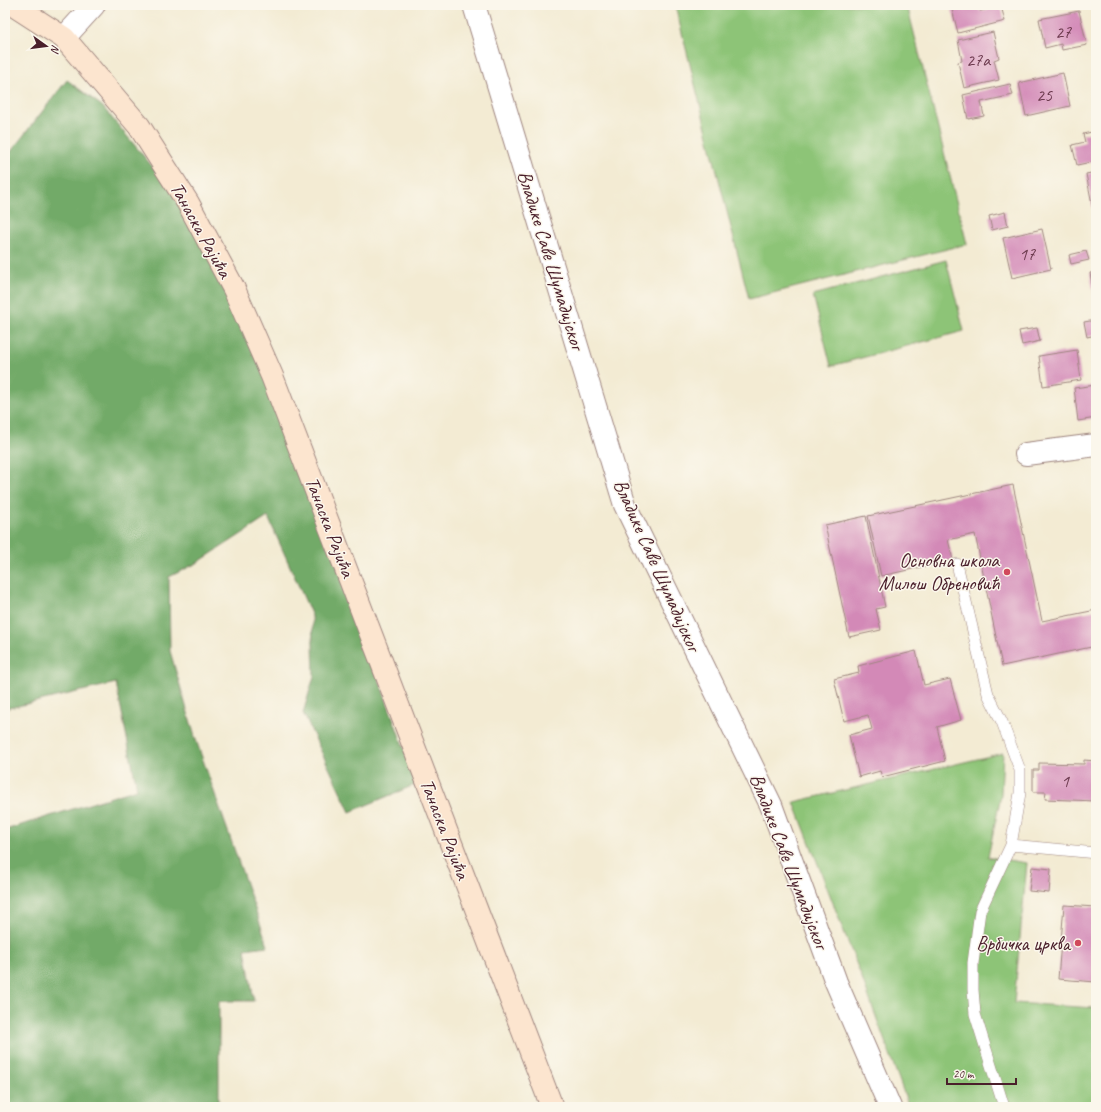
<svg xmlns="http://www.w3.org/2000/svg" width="1101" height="1112" viewBox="0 0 1101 1112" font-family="Caveat,sans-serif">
<rect width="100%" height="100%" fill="#fbf7ec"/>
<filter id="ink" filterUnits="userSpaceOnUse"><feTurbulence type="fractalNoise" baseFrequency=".025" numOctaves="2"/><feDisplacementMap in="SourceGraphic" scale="8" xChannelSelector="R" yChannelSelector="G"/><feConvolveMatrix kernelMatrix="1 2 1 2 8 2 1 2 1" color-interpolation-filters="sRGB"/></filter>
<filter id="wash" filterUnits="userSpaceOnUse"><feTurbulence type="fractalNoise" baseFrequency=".012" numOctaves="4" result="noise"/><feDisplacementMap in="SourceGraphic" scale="16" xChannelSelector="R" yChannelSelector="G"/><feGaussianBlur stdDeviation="0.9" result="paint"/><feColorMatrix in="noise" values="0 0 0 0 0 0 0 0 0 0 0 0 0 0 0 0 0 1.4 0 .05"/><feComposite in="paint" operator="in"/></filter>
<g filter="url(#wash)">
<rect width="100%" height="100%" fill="#f3ebd3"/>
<!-- green -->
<path fill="#8dc477" stroke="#6c7251" d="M 675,5 L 907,5 L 967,244 L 749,299 Z
M 946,260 L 964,331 L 831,366 L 813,295 Z
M 1003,753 L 1001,795 L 988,857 L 1027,863 L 1014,1003 L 1096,1008 L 1096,1107 L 909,1107 L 860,973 L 794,802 Z"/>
<!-- forest -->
<path fill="#72aa68" stroke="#5e644a" d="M 67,80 L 102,106 L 182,202 L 259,350 L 417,784 L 350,812 L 303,713 L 314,676 L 312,616 L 268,517 L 197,563 L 169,577 L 170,651 L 195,737 L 268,946 L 245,949 L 254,1001 L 219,1001 L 219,1107 L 5,1107 L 5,830 L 137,789 L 116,683 L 5,709 L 5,159 Z"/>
<g id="blocks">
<!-- building -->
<path fill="#d389b7" d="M 951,5 L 978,5 L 980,11 L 1001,6 L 1005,21 L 958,33 Z
M 1079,11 L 1087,45 L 1062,50 L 1061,44 L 1045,48 L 1039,19 Z
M 993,32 L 999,58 L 994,60 L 999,80 L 964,88 L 958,62 L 962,61 L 958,40 Z
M 1063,73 L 1070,106 L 1026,116 L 1019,83 Z
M 1010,84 L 1013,95 L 981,102 L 984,116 L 968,119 L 963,95 Z
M 1096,131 L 1096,161 L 1077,165 L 1072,145 L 1085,142 L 1083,134 Z
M 1096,172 L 1096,214 L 1094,214 L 1086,174 Z
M 1005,212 L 1008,226 L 992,230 L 989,216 Z
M 1042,229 L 1051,269 L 1012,278 L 1003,238 Z
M 1086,251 L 1089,260 L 1071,264 L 1069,255 Z
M 1096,272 L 1096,300 L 1095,301 L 1090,273 Z
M 1096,320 L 1096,335 L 1087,337 L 1084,322 Z
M 1037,328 L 1040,341 L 1022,345 L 1019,331 Z
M 1077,350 L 1081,380 L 1043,386 L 1039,356 Z
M 1096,385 L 1096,418 L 1078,421 L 1074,388 Z
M 1013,485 L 1042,621 L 1096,610 L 1096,646 L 1002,666 L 975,534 L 948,540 L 953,560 L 881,576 L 868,516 Z
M 866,516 L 885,607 L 876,609 L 881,630 L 849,637 L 825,525 Z
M 916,651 L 924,685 L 950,679 L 961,720 L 937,727 L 945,761 L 882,777 L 880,771 L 859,777 L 849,735 L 872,729 L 868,715 L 844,721 L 834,679 L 859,673 L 858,666 Z
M 1084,760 L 1096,761 L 1096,801 L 1045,799 L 1046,792 L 1033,792 L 1033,770 L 1039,770 L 1039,763 L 1084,764 Z
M 1032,867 L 1051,869 L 1049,893 L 1029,891 Z
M 1064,905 L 1096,907 L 1096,982 L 1058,979 Z"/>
</g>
</g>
<g filter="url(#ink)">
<use href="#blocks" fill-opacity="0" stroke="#9e857f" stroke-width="1"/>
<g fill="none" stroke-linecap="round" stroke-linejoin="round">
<defs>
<path id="lane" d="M 957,564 L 988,694 L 1002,722 L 1020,770 L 1020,793 L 1011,845 L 980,911 L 973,963 L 973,990 L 975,1014 L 1004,1107
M 1011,845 L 1096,853"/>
<path id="street" d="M 474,5 L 625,505 L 771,805 L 836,982 L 890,1107
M 64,38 L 94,5
M 1026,454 L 1096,445"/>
<path id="secondary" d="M 13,5 L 64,38 L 139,126 L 188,203 L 234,289 L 272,376 L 552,1107"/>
</defs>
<!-- lane casing -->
<use href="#lane" stroke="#9e857f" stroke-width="12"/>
<!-- street casing -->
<use href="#street" stroke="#9e857f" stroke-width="24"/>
<!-- secondary casing -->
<use href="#secondary" stroke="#9e857f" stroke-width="24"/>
<!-- lane -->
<use href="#lane" stroke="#fff" stroke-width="11"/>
<!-- street -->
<use href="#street" stroke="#fff" stroke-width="22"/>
<!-- secondary -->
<use href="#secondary" stroke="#fce5cf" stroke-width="22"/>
</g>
</g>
<!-- markers -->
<g fill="#d1495b" stroke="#fbf7ec" stroke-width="1.5">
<circle cx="1007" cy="572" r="4"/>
<circle cx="1078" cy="943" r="4"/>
</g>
<g text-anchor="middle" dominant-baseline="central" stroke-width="3" stroke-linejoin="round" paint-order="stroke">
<!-- number labels -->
<g font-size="18" fill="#6c3a4e">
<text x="1063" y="32">27</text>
<text x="978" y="60">27a</text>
<text x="1044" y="95">25</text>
<text x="1027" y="254">17</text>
<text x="1065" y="781">1</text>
</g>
<!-- street labels -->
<g font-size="20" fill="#4a1f2b" stroke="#fbf7ec">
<text transform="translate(201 230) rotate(61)">Танаска Рајића</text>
<text transform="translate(551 260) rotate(73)">Владике Саве Шумадијског</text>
<text transform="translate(330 527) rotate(69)">Танаска Рајића</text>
<text transform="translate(657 565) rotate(66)">Владике Саве Шумадијског</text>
<text transform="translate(445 829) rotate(69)">Танаска Рајића</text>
<text transform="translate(789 861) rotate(69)">Владике Саве Шумадијског</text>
</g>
<!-- poi labels -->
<g font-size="20" fill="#4a1f2b" stroke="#fbf7ec" text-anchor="end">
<text x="999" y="560">Основна школа<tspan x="999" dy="23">Милош Обреновић</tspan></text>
<text x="1070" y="943">Врбичка црква</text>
</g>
</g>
<!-- margin -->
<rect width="1101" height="1112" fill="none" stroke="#fbf7ec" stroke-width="20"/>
<!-- north arrow -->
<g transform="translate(46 46) rotate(104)" stroke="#fbf7ec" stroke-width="3" paint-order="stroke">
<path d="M0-3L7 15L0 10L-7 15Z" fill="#4a1f2b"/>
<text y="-6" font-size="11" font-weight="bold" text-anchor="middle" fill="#4a1f2b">N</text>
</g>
<!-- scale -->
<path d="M947 1078v6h69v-6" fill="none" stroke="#4a1f2b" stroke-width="2"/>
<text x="953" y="1078" font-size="12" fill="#4a1f2b" stroke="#fbf7ec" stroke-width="3" paint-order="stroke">20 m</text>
</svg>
